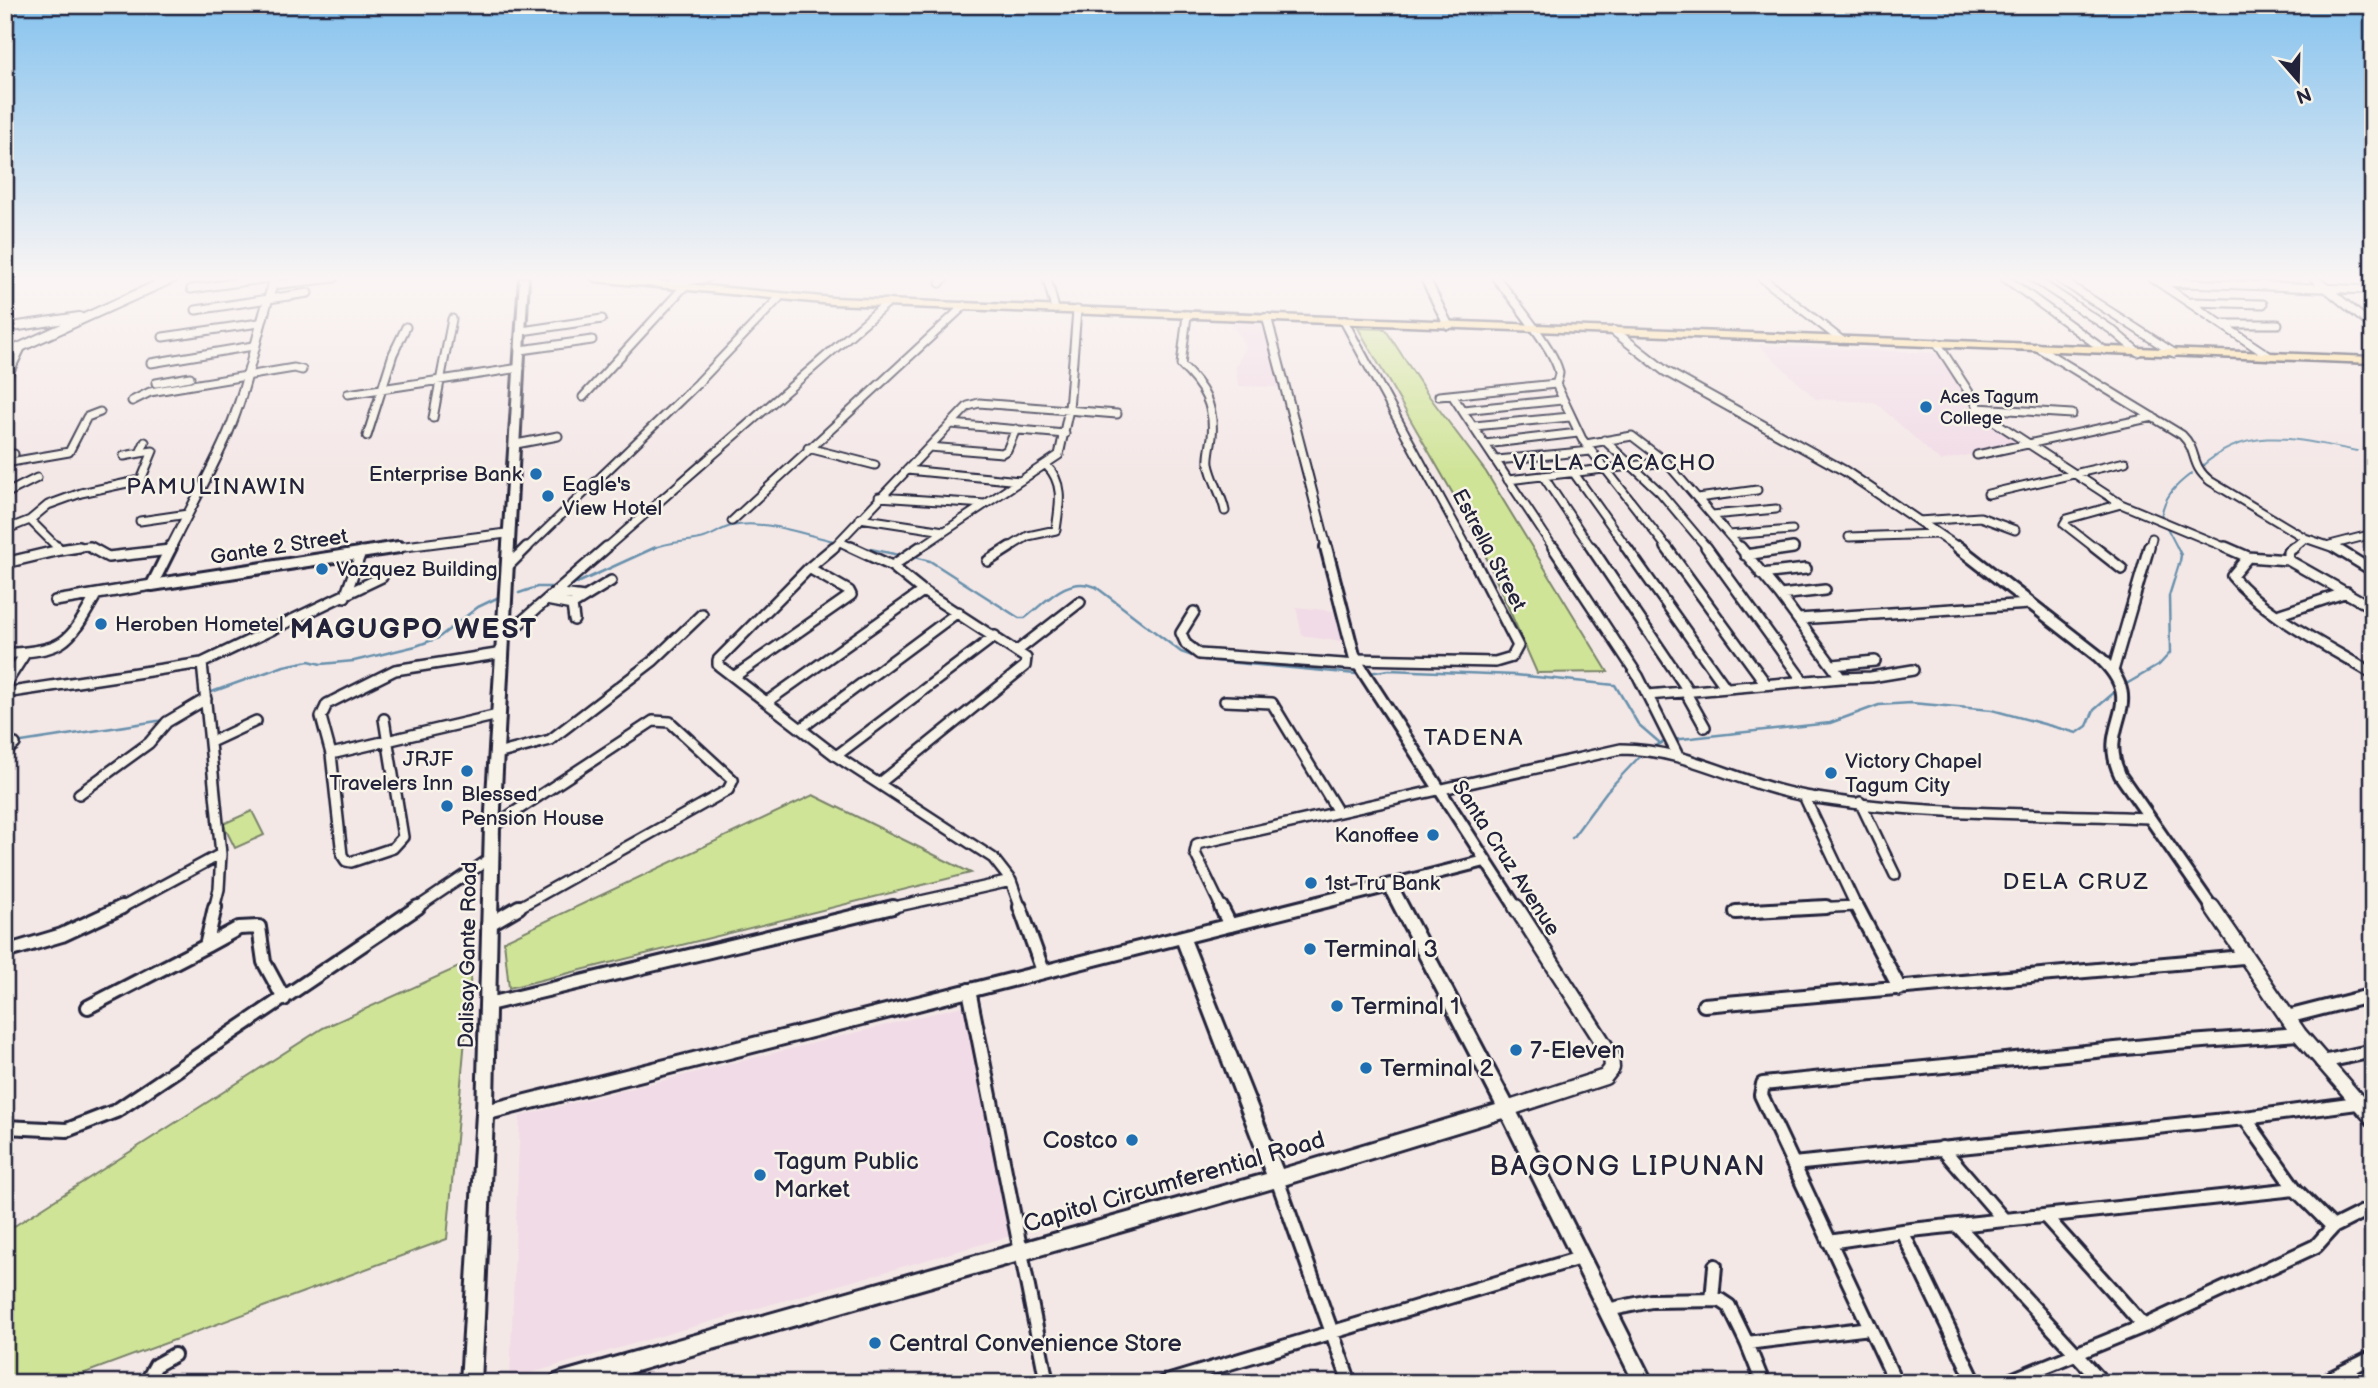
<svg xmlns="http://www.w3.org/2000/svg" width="2378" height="1388" viewBox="0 0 2378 1388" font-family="'Balsamiq Sans',sans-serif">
<rect width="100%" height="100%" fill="#f4e8e7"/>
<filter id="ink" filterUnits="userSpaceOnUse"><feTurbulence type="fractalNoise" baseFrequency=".0143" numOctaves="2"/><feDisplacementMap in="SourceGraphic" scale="14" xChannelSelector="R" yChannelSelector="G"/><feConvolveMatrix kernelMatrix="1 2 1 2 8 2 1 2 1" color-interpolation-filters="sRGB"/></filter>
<g filter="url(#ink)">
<!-- built -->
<path fill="#f1dbe6" d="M 1231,322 L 1263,323 L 1278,387 L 1239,386 L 1235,367 L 1246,347 Z
M 1758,345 L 1939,353 L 1979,416 L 2026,443 L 1940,461 L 1875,402 L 1816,399 Z
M 1296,607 L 1333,611 L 1343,642 L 1302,636 Z
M 966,1005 L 1014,1235 L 510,1379 L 520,1116 Z"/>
<!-- green -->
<path fill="#d0e498" stroke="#79836a" stroke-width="2" d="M 1358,328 L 1385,329 L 1426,392 L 1486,472 L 1608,672 L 1537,673 L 1476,534 Z
M 813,795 L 971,873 L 509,988 L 504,941 Z
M 252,811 L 264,835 L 235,848 L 223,824 Z
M 472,961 L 447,1239 L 58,1383 L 5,1383 L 5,1232 L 323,1028 Z"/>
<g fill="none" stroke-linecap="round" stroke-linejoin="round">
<!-- stream-far1 -->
<path stroke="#6890ac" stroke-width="2" d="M 2201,467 C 2250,423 2299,440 2357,451
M 2161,517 C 2164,496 2176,485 2192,473
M 2166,526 L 2178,549
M 860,547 L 866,549
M 652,549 C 669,541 682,543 700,539 C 711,537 720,529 731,526 C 764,519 801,534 834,541"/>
<!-- stream -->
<path stroke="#6890ac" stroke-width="2.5" d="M 861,547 L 899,555
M 914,557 L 930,561 L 1019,618 L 1025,618 C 1046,602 1067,575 1096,587 L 1181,652 L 1204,660 L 1356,674
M 573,585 L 656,547
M 519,593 L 537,587 L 555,587
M 1369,673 L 1389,670 L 1515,675 L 1615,685 L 1638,724 L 1660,743
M 2128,683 L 2159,665 L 2170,653 L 2169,596 L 2180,561 L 2181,555 L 2177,547
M 209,693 L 284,666 L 309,661 L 321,664 L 354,661 L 416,646 L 438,638 L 478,607 L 499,597
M 182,709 L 202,695
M 1672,740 L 1830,723 L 1879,705 L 1911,703 L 1992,710 L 2077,733 L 2087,726 L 2094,710 L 2117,690
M 15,743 L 164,720
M 1653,747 L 1664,742
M 1572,838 L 1607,791 L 1640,756"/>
<defs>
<path id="minor-far2" d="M 1047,278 L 1055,309
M 1496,278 C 1511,297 1556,351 1559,373 C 1559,375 1557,382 1556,384 L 1582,439 L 1668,549
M 1762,278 L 1840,339
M 2005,278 L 2104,350
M 2033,278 L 2112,330 L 2138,352
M 2058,278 L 2174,353
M 2152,278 L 2269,356
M 2314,278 L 2373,327
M 2160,282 L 2373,290
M 672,283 L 708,278
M 940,283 L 944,278
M 273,285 L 334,278
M 191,289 L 269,278
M 2192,302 L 2263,304
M 196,310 L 308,293
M 1187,315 L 1181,365 C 1203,386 1215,405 1212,437 C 1211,445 1208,456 1209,464 C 1212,480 1222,495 1225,511
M 1344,321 L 1468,549
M 2224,324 L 2278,324
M 522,331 L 602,319
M 163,337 L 259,323
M 1937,343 L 1983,414 L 2121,504 L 2229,549
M 2037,347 L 2182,435 C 2199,452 2189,464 2210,481 L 2305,538 L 2337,549
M 521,350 L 592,340
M 151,363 L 253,346
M 5,381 L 21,348
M 156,383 L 190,377
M 348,394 L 520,368
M 1452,395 L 1554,549
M 1439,396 L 1556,384
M 583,397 L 683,288
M 132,401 L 150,392 L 294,368 L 302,370
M 1977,408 L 2072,414
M 1463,410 L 1562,400
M 433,418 L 452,319
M 951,424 L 1065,434
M 1474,426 L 1570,417
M 367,436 L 393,354 L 406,327
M 1604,440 L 1660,492 L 1708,549
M 516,444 L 558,436
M 1485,444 L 1578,433
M 1586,444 L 1632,436 L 1666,462 L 1741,549
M 929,447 L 1002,453 L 1007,450 L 1016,429
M 808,448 L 875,465
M 5,455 L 14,454
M 1977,455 L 2153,417
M 124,456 L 140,453
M 1497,460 L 1591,451
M 5,463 L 69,452 L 87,417 L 100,412
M 907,470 L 1020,481
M 1573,472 L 1628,549
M 1543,476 L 1592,549
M 1508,480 L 1666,462
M 5,494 L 37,478
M 1988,494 L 2125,462
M 879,497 L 985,504
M 1698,498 L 1757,490
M 1712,515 L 1776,509
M 860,518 L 944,531
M 30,520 L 59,549
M 140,521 L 188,514
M 732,521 L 964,306
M 1918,521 L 1980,517 L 2015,530
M 5,530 L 30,520 L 48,505 L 81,493 L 141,480 L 153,451 L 140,453 L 145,442
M 1729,535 L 1792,530
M 1849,537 L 1937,534
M 840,542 L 855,549
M 2330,545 L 2373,534
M 67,549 L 88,546 L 93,549
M 526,549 L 698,383 L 779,298
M 605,549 L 887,303
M 832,549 L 968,406 L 979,403 L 1117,414
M 918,549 L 1059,455 L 1069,409 L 1077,310
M 1007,549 L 1028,536 L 1056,530 C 1059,507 1065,484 1047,466
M 1786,549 L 1793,548
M 2096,549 L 2064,524 L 2067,519 L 2121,504
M 2149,549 L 2152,538
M 2292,549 L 2305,538"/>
<path id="minor-far1" d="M 57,547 L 60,550 L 79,547
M 90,547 L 108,557 L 170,550
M 834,547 L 809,568 L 718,660 L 718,665 L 836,756 L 993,858 L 1011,881 L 1021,909
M 851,547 L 892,566 L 923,591 L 1026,658 L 1025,666 L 880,783
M 1553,547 L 1638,676 L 1677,754
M 1591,547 L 1689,692
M 1626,547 L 1726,688
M 1666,547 L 1766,684
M 1706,547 L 1803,681
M 2094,547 L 2122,569
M 2225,547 L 2248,557 L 2288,560 L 2373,608
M 2334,547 L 2373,571
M 1745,555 L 1793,548
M 2248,557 L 2232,576 C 2266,617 2328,646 2373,674
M 2288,560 L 2288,552 L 2294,547
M 988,561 L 1010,547
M 5,563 L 60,550
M 509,565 L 527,547
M 892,566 L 920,547
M 1761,574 L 1806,569
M 555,593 L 584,597
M 1780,595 L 1825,590
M 345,597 L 361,552
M 546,600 L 572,605
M 55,601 L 152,585
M 1194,612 L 1181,633 L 1186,644 L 1199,654 L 1358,665
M 2280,614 L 2347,592
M 1798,619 L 2030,604
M 574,620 L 572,605 L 611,581
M 505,636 L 607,547
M 1017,651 L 1080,602
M 5,654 C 64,649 67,647 96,595
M 1355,659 L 1495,662 L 1512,657 L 1518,646 L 1467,547
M 202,663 L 221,854 L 219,889 L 214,909
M 1833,665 L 1875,661
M 2113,671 L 2149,547
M 735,676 L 851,595 L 849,591 L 809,568
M 1841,678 L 1871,677 L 1913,670
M 5,685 L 26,652
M 5,693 L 202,663 L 382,577
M 1686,693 L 1705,727
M 1648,695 L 1841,678 L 1780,595 L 1740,547
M 768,701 L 923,591
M 1225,701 L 1272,703 L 1338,812
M 384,719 L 403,837 L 393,848 L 351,862 L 346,861 L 342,855 L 331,754 L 321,717 L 327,704 L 395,670 L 503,653
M 803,727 L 958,612
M 211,742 L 256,721
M 5,752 L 15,744
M 331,754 L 498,715
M 497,754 L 550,740 L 653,661 L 702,614
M 836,756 L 995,636
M 79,794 L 149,743 L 167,722 L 206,699
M 1860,802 L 1895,875
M 492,827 L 653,721 L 670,722 L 733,780 L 728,790 L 516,909
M 1856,906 L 1858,909
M 119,909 L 221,854
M 415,909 L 491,858
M 885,909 L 1011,881
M 1222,909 L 1195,853 L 1197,844 L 1621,749 C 1689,749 1741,785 1805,796 C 1918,816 2036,813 2150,818
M 1791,909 L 1856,906 L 1804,796"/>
<path id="minor" d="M 1020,907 L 1043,971
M 1221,907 L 1230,925
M 1857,907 L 1900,989
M 1736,912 L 1826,907
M 488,925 L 519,907
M 206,946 L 239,928 L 259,927 L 264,962 L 284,999
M 5,952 L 62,935 L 122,907
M 969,990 L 1047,1383
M 489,1004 L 893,907
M 1704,1005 L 2243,957
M 88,1007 L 206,946 L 215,907
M 2287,1017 L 2373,995
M 2322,1062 L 2373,1051
M 2245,1118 L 2295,1189 L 2333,1227
M 5,1127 L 67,1130 L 116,1111 L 418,907
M 1942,1148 L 2004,1220
M 1793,1164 L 2245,1118 L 2357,1103
M 1277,1179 L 1350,1383
M 2046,1217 L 2144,1326
M 1958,1226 L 2103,1383
M 1902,1231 L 1975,1383
M 1829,1242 L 1902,1231 L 2295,1189
M 1712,1300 L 1715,1266
M 1607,1310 L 1651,1301 L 1720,1300 L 1729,1306 L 1747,1343
M 146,1383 L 156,1365 L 174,1355
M 1163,1383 L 1580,1258
M 1763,1383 L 1747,1343 L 1870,1328
M 1896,1383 L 1761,1095 L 1763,1084 L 2176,1043 L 2299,1034
M 2004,1383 L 2144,1326 L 2316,1246 L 2333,1227 L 2373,1207
M 2321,1383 L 2373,1357"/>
<path id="tertiary-far2" d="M 1425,278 L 1448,325
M 5,284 L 10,278
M 1267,318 L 1327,549
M 5,328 L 79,317
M 1614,331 L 1665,371 L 1845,471 L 1960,549
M 5,354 L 173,278
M 170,549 C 189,511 211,472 228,433 C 249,383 257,329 275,278
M 386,549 L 510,533"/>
<path id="tertiary-far1" d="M 1326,547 L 1355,659 L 1517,909
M 1958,547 L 2098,656 C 2152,706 2095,721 2120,775 L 2213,909
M 152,585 L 399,547
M 152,585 L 171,547
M 1390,885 L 1485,861"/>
<path id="tertiary" d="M 2212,907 L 2299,1034 L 2373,1119
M 1507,1109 L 1605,1077 L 1612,1068 L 1611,1055 L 1516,907"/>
<path id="secondary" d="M 520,278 L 528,278 L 499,827 L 493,1103 L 1390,879 L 1395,881 L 1513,1104 L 1653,1383 L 1634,1383 L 1503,1118 L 1277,1187 L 594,1383 L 551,1383 L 553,1376 L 560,1373 L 1266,1174 L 1178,944 L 493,1118 L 481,1383 L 461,1383 L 477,1113 L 485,827 ZM 1386,892 L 1496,1105 L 1282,1169 L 1191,941 Z"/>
<path id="trunk" d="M 591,278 L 621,278 L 833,298 L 2373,357 L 2373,363 L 833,304 L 596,281 Z"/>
</defs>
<!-- minor-far2 casing -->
<use href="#minor-far2" stroke="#22223b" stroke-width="11"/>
<!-- minor-far1 casing -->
<use href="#minor-far1" stroke="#22223b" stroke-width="14"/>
<!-- minor casing -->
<use href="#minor" stroke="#22223b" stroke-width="18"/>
<!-- tertiary-far2 casing -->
<use href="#tertiary-far2" stroke="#22223b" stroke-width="12"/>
<!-- tertiary-far1 casing -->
<use href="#tertiary-far1" stroke="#22223b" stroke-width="16"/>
<!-- tertiary casing -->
<use href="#tertiary" stroke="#22223b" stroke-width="19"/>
<!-- secondary casing -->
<use href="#secondary" stroke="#22223b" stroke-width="6"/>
<!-- trunk casing -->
<use href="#trunk" stroke="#22223b" stroke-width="5"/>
<!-- minor-far2 -->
<use href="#minor-far2" stroke="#f7f3e8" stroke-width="7"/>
<!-- minor-far1 -->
<use href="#minor-far1" stroke="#f7f3e8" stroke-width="9"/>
<!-- minor -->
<use href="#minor" stroke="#f7f3e8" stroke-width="12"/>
<!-- tertiary-far2 -->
<use href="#tertiary-far2" stroke="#f7f3e8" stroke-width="8"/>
<!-- tertiary-far1 -->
<use href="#tertiary-far1" stroke="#f7f3e8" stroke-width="10"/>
<!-- tertiary -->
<use href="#tertiary" stroke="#f7f3e8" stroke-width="14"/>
<!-- secondary -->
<use href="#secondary" fill="#f7f3e8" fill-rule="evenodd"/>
<!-- trunk -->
<use href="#trunk" fill="#fedd96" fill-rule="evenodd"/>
</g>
</g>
<!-- sky -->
<linearGradient id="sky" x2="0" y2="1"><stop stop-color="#87c3ee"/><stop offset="0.59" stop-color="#faf5f4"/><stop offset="1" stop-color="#faf5f4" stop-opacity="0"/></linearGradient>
<rect width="2378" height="472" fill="url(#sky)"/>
<!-- markers -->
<g fill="#1f6fb2" stroke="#f7f3e8" stroke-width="2.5">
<circle cx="1926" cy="407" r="7"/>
<circle cx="536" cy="474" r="7"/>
<circle cx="548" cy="496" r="7"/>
<circle cx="322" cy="569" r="7"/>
<circle cx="101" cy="624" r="7"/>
<circle cx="467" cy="771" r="7"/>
<circle cx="1831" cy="773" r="7"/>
<circle cx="447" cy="806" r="7"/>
<circle cx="1433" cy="835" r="7"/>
<circle cx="1311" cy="883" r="7"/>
<circle cx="1310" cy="949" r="7"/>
<circle cx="1337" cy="1006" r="7"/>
<circle cx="1516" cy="1050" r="7"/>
<circle cx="1366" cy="1068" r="7"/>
<circle cx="1132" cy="1140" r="7"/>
<circle cx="760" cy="1175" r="7"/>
<circle cx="875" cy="1343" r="7"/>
</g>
<g text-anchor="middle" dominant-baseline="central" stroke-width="5" stroke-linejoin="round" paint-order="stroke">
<!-- far-poi labels -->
<g font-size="18" fill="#22223b" stroke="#f7f3e8" text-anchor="start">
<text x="1940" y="397">Aces Tagum<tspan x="1940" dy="21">College</tspan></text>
</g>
<!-- poi labels -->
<g font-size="21" fill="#22223b" stroke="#f7f3e8" text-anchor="start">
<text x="522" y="474" text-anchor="end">Enterprise Bank</text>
<text x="562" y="484">Eagle's<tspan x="562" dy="24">View Hotel</tspan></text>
<text x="336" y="569">Vazquez Building</text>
<text x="115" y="624">Heroben Hometel</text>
<text x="453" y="759" text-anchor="end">JRJF<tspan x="453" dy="24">Travelers Inn</tspan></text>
<text x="1845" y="761">Victory Chapel<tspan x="1845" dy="24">Tagum City</tspan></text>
<text x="461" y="794">Blessed<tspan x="461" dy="24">Pension House</tspan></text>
<text x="1419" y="835" text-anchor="end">Kanoffee</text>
<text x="1325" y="883">1st Tru Bank</text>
</g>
<!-- street labels -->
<g font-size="21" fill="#22223b" stroke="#f7f3e8">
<text transform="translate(279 547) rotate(-9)">Gante 2 Street</text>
<text transform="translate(1489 550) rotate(62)">Estrella Street</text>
<text transform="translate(1506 858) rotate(57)">Santa Cruz Avenue</text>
<text transform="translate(468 955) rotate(-89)">Dalisay Gante Road</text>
</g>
<!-- neighbourhood labels -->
<g font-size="23" letter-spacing="2" fill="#22223b" stroke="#f7f3e8">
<text x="1615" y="463">VILLA CACACHO</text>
<text x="217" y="487">PAMULINAWIN</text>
<text x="1474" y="738">TADENA</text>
<text x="2076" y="882">DELA CRUZ</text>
</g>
<!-- near-poi labels -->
<g font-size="24" fill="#22223b" stroke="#f7f3e8" text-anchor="start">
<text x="1324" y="949">Terminal 3</text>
<text x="1351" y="1006">Terminal 1</text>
<text x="1530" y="1050">7-Eleven</text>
<text x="1380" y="1068">Terminal 2</text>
<text x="1118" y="1140" text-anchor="end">Costco</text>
<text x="774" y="1161">Tagum Public<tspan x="774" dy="28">Market</tspan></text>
<text x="889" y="1343">Central Convenience Store</text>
</g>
<!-- near-street labels -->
<g font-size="24" fill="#22223b" stroke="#f7f3e8">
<text transform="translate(1174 1182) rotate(-16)">Capitol Circumferential Road</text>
</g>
<!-- district labels -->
<g font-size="28" font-weight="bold" letter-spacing="2" fill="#22223b" stroke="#f7f3e8">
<text x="414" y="629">MAGUGPO WEST</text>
</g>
<!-- near-neighbourhood labels -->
<g font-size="28" letter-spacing="2" fill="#22223b" stroke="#f7f3e8">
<text x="1628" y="1166">BAGONG LIPUNAN</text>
</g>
</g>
<!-- margin -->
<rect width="2378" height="1388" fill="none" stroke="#f7f3e8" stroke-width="28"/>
<rect x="14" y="14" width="2350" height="1360" fill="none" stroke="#22223b" stroke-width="2.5" filter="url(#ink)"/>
<!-- north arrow -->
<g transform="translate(2298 80) rotate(160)" stroke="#f7f3e8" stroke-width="5" paint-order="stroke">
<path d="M0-5L12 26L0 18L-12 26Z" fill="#22223b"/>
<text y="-10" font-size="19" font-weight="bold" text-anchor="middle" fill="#22223b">N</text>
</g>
</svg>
